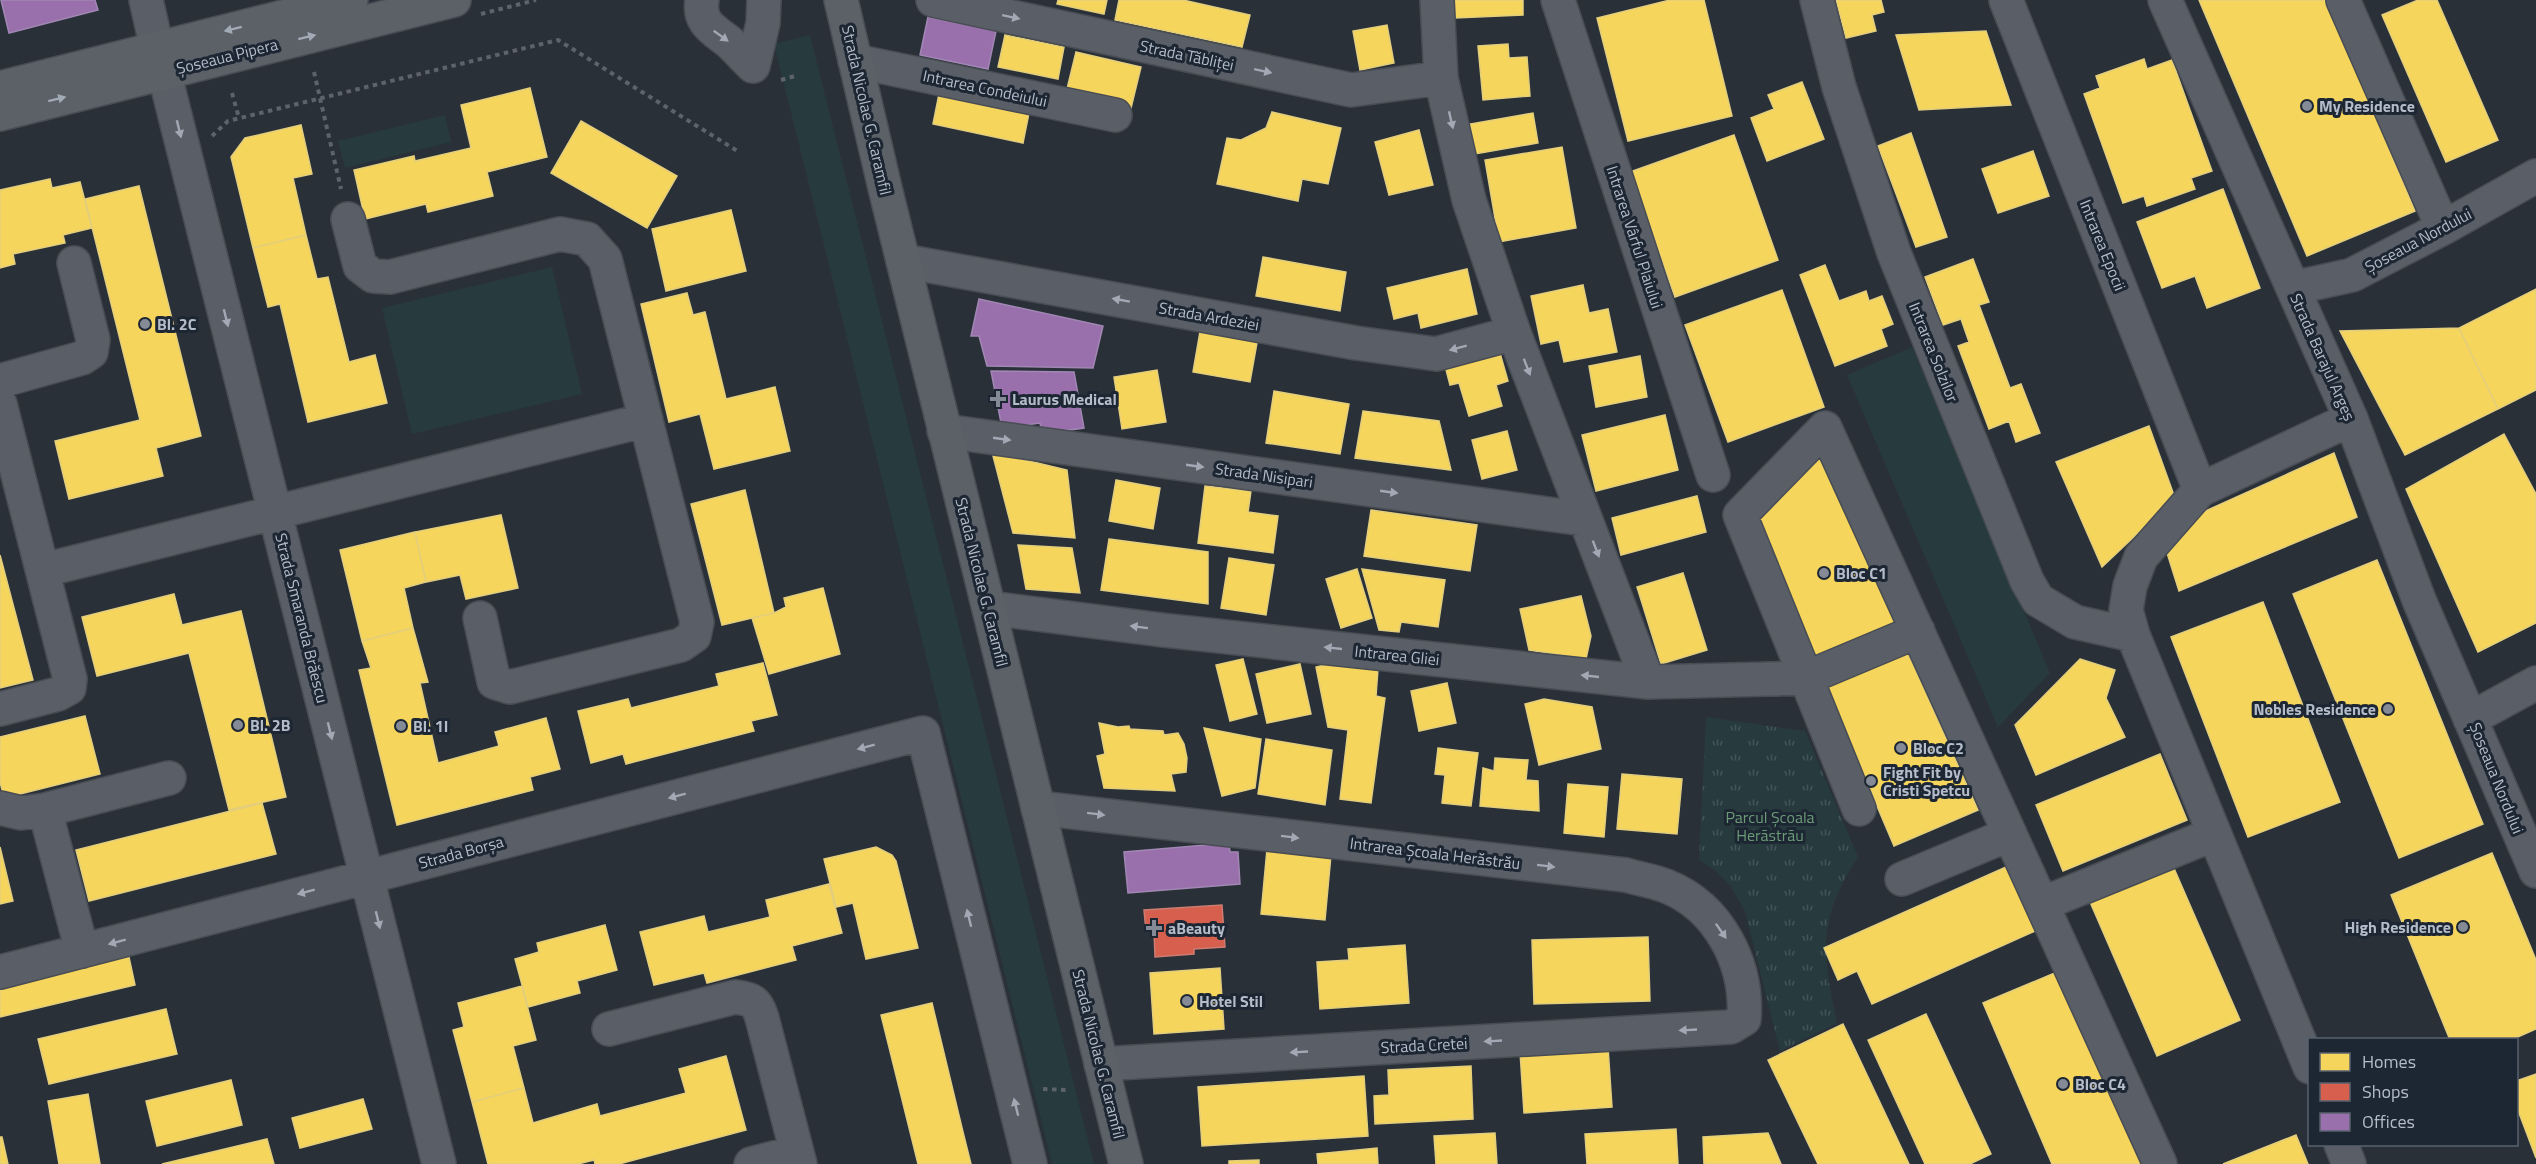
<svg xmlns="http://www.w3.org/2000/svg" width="2536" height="1164" viewBox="0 0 2536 1164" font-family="'Titillium Web',sans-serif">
<defs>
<pattern id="park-tufts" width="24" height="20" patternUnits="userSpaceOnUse" patternTransform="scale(1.5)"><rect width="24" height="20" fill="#273a3e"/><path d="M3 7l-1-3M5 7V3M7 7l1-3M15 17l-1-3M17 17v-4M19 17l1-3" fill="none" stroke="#445559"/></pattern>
</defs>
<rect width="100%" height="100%" fill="#2a3038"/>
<!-- green -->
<path fill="#273a3e" d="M 810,35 L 1094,1164 L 1052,1164 L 774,44 Z
M 445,115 L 451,142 L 345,168 L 338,141 Z
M 552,267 L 582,394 L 412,434 L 382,308 Z
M 1912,347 L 2050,673 L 1998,727 L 1847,375 Z"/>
<!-- park -->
<path fill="url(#park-tufts)" d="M 1706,717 L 1805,731 L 1858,857 C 1817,920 1822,953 1837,1023 L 1780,1051 L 1745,911 L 1731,887 L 1716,871 L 1699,860 Z"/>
<!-- homes -->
<path fill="#f6d55c" stroke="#e2ce7d" stroke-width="1.5" d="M 1058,0 L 1107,0 L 1104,14 L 1057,4 Z
M 1119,0 L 1183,0 L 1250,15 L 1242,47 L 1115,20 Z
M 1454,0 L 1523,0 L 1523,15 L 1455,18 Z
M 1670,0 L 1704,0 L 1732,116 L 1628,141 L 1597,18 Z
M 1836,0 L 1881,0 L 1884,12 L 1872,15 L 1876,31 L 1846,38 Z
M 2199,0 L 2327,0 L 2415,211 L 2307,256 Z
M 2418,0 L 2437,0 L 2498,140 L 2446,162 L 2382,15 Z
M 1387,25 L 1394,63 L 1360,70 L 1353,31 Z
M 1986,31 L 2011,105 L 1919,110 L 1896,35 Z
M 1005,35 L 1064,47 L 1058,79 L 998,67 Z
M 1508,44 L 1509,58 L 1527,57 L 1530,96 L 1483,100 L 1478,46 Z
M 1076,52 L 1141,67 L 1131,108 L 1066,93 Z
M 2144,59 L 2147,69 L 2172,60 L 2212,171 L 2191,178 L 2195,189 L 2147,206 L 2144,196 L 2123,203 L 2084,94 L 2100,88 L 2096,76 Z
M 1802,82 L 1824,139 L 1767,161 L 1751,118 L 1774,109 L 1768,95 Z
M 941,84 L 1031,103 L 1023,143 L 933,124 Z
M 530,88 L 547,157 L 487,172 L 493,196 L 428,212 L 426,204 L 365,219 L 354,170 L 414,156 L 415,161 L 471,148 L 461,105 Z
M 1272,112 L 1341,128 L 1328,184 L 1302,179 L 1298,201 L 1217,184 L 1227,138 L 1241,140 L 1266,128 Z
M 1533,113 L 1538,143 L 1475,154 L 1470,124 Z
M 581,121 L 677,176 L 647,228 L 551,173 Z
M 301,125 L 312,174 L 293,178 L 306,235 L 253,248 L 231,157 L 245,138 Z
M 1419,130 L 1433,185 L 1389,195 L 1375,142 Z
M 1911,133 L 1947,237 L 1916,247 L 1878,146 Z
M 1734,135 L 1778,260 L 1675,297 L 1630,172 Z
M 1562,147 L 1576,228 L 1499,242 L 1485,160 Z
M 2033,151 L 2049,196 L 1998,213 L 1982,169 Z
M 50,179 L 52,188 L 80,182 L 92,228 L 63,235 L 65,243 L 13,254 L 15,264 L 0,268 L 0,190 Z
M 139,186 L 201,436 L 156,448 L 163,476 L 69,499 L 55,441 L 140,420 L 85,199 Z
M 2223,189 L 2260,288 L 2207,308 L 2195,276 L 2162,288 L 2137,222 Z
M 731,210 L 746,271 L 666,291 L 652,229 Z
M 306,235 L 317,279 L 328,277 L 349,362 L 375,355 L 387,403 L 308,422 L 280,304 L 268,307 L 253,248 Z
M 1263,257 L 1346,272 L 1340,311 L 1256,296 Z
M 1973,259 L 1989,302 L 1979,305 L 2010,388 L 2021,384 L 2040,433 L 2016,442 L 2009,421 L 1989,429 L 1958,346 L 1969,342 L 1961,319 L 1943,325 L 1925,277 Z
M 1825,265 L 1839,301 L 1866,291 L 1869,301 L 1882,296 L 1893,324 L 1881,329 L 1887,346 L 1835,366 L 1800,275 Z
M 1467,269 L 1477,314 L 1421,328 L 1418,313 L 1394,319 L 1387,288 Z
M 1583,285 L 1589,313 L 1608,309 L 1617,352 L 1564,362 L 1559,340 L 1541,344 L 1531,296 Z
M 2536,289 L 2536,390 L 2498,409 L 2459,328 Z
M 1782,290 L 1824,407 L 1728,442 L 1685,325 Z
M 687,293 L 693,315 L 705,312 L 726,399 L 775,387 L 790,451 L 714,469 L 700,414 L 669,422 L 641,304 Z
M 1201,326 L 1258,337 L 1250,382 L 1193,372 Z
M 2459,328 L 2498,409 L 2405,455 L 2340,331 Z
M 1498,346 L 1508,381 L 1496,385 L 1502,406 L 1469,416 L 1459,383 L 1450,385 L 1444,362 Z
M 1640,356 L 1647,397 L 1596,407 L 1589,366 Z
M 1157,370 L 1166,422 L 1122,429 L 1114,377 Z
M 1274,391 L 1349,404 L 1340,454 L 1266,443 Z
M 1363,411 L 1439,421 L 1451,470 L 1355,458 Z
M 1665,415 L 1678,470 L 1596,491 L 1582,435 Z
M 2149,426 L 2175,498 L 2102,567 L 2056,462 Z
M 1507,431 L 1517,470 L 1482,479 L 1472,440 Z
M 2504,434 L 2536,494 L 2536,623 L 2478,652 L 2406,489 Z
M 1819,448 L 1898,629 L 1815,665 L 1751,517 Z
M 992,452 L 1067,470 L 1075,538 L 1013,533 Z
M 2334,453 L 2357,517 L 2179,591 L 2167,553 L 2201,513 Z
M 1116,480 L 1160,488 L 1153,529 L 1109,521 Z
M 1205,486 L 1251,491 L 1248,512 L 1278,516 L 1273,553 L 1198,543 Z
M 745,490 L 774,613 L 722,625 L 691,504 Z
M 1697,496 L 1706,532 L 1621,555 L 1612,518 Z
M 1371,510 L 1477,525 L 1470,571 L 1364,556 Z
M 501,515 L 518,588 L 466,599 L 460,575 L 426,582 L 415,532 Z
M 415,532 L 426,582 L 404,588 L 413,628 L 362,641 L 340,550 Z
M 1109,539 L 1208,552 L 1208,604 L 1101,590 Z
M 1018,545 L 1072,548 L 1080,593 L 1026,589 Z
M 0,555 L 33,680 L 0,688 Z
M 1229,558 L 1274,565 L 1266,615 L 1221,608 Z
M 2377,560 L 2483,824 L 2399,858 L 2293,594 Z
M 1357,569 L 1372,618 L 1341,628 L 1326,579 Z
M 1362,569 L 1445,580 L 1438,627 L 1401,622 L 1399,632 L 1379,630 Z
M 1683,573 L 1707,650 L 1661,664 L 1637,587 Z
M 823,588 L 840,654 L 769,674 L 752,618 L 774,613 L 786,607 L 784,598 Z
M 174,594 L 182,625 L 241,611 L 286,797 L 229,810 L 189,653 L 97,676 L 82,617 Z
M 1581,596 L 1591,636 L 1586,659 L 1529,650 L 1520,609 Z
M 2263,602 L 2340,802 L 2248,837 L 2171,637 Z
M 413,628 L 428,682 L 420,683 L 438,763 L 499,746 L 495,732 L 546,718 L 560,769 L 530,777 L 533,790 L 397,825 L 359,670 L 371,668 L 362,641 Z
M 1908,653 L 1978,810 L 1894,846 L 1826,686 Z
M 1243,659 L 1257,714 L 1230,721 L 1216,665 Z
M 2080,659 L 2115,670 L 2106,698 L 2125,737 L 2036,775 L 2015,725 Z
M 763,663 L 777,715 L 751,721 L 754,731 L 626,764 L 623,754 L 591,763 L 578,711 L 628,699 L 631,708 L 719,686 L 716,674 Z
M 1300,664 L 1311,714 L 1267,723 L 1256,674 Z
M 1329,664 L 1378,669 L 1376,696 L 1385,698 L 1371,803 L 1340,799 L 1348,730 L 1328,727 L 1316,667 Z
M 1447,683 L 1456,723 L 1419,731 L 1411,691 Z
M 1544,699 L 1592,707 L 1601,749 L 1539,765 L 1525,704 Z
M 85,716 L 100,774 L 4,798 L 0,782 L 0,737 Z
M 1099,723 L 1118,727 L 1129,726 L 1130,729 L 1163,731 L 1164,735 L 1178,733 L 1184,744 L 1187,758 L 1186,772 L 1171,774 L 1175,791 L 1104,788 L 1097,756 L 1105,754 Z
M 1204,728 L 1261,739 L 1255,788 L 1222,796 Z
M 1266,739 L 1332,750 L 1325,805 L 1258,794 Z
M 1438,748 L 1478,753 L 1471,806 L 1442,803 L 1445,775 L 1435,774 Z
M 2160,754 L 2187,820 L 2063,871 L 2036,805 Z
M 1495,758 L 1528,760 L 1526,780 L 1538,781 L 1539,811 L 1480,806 L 1483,768 L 1494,771 Z
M 1622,774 L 1682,779 L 1677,834 L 1617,829 Z
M 1568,784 L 1608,787 L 1604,837 L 1564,833 Z
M 262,803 L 276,854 L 89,901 L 76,850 Z
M 0,847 L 13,901 L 0,904 Z
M 876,847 L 892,855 L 896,861 L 918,948 L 866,959 L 853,903 L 836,907 L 824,859 Z
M 1267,849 L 1331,855 L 1325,920 L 1261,914 Z
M 2492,853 L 2536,960 L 2536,1029 L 2511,1040 L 2450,1040 L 2391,895 Z
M 2015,863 L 2044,927 L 1872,1004 L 1857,971 L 1838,980 L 1824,948 Z
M 2173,866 L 2240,1020 L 2157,1056 L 2090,902 Z
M 829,884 L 842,933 L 792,946 L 796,960 L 707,983 L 704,973 L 654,985 L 640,932 L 704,916 L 708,932 L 770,917 L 766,900 Z
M 605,925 L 617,970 L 577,981 L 580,993 L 528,1007 L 515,959 L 539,952 L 537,943 Z
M 1648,937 L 1650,1001 L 1534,1004 L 1532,940 Z
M 1405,945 L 1409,1003 L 1320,1009 L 1317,962 L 1349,960 L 1348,949 Z
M 127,948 L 135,985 L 0,1017 L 0,977 Z
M 1220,968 L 1224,1029 L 1154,1034 L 1150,973 Z
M 2057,972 L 2145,1164 L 2052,1164 L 1983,1003 Z
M 522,986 L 536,1040 L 513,1046 L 524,1088 L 472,1102 L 453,1030 L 464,1027 L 458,1003 Z
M 932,1003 L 963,1132 L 971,1164 L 918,1164 L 881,1015 Z
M 166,1009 L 177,1054 L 49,1084 L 38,1039 Z
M 1926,1014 L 1991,1154 L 1970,1164 L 1925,1164 L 1868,1040 Z
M 1843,1024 L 1909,1164 L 1818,1164 L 1768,1060 Z
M 1608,1047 L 1612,1107 L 1524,1113 L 1520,1052 Z
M 726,1056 L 746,1130 L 619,1164 L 595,1164 L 594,1160 L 578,1164 L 488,1164 L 472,1102 L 524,1088 L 533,1123 L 597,1104 L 600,1116 L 686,1093 L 679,1069 Z
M 1471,1066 L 1473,1119 L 1375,1124 L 1374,1096 L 1389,1095 L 1388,1070 Z
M 2536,1074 L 2536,1158 L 2516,1105 L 2516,1081 Z
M 1364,1076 L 1368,1136 L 1202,1146 L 1198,1087 Z
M 231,1080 L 242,1125 L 157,1146 L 146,1101 Z
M 88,1094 L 100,1164 L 59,1164 L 48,1101 Z
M 363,1099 L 372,1129 L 300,1148 L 292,1118 Z
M 1676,1129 L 1678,1164 L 1587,1164 L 1585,1134 Z
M 1495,1133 L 1497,1164 L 1436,1164 L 1434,1136 Z
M 1768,1133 L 1781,1164 L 1704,1164 L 1703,1137 Z
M 2296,1135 L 2308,1164 L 2223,1164 Z
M 0,1137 L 2,1137 L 8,1164 L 0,1164 Z
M 267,1139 L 274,1164 L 162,1164 Z
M 1377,1148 L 1378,1164 L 1318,1164 L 1317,1154 Z
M 1259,1160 L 1259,1164 L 1229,1164 L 1229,1161 Z"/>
<!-- shops -->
<path fill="#d6604d" stroke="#cc7c72" stroke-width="1.5" d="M 1222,905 L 1225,947 L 1194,949 L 1194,954 L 1155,957 L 1154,931 L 1146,931 L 1144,910 Z"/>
<!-- offices -->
<path fill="#9970ab" stroke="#a187b4" stroke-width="1.5" d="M 1,0 L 95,0 L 98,10 L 9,33 Z
M 928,17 L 996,31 L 988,69 L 920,55 Z
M 979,299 L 1103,326 L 1093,368 L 987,366 L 979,336 L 971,336 Z
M 991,371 L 1074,372 L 1084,428 L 1042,434 L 1040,423 L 1002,428 Z
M 1229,843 L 1230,852 L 1238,852 L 1240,884 L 1128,893 L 1124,852 Z"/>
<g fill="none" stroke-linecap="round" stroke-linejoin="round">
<defs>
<path id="minor" d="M 146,0 L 157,48
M 702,0 C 698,23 714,30 729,42 C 737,49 745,59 753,66
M 933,0 L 1351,90 L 1441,78
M 1437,0 L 1441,78 L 1469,200 L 1514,333 L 1648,682
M 1558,0 L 1713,475
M 1817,0 L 1839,87 L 1894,253 L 2027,581 L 2038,600 L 2075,622 L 2133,635
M 2006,0 L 2200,490
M 2165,0 L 2351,419 L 2419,600 L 2536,871
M 2343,0 L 2443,228
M 855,61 L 1115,115
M 753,66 L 763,23 L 764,0
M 164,72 L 439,1164
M 348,219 L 360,266 L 373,276 L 390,277 L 560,234 L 587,239 L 605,259 L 697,622 L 694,636 L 681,645 L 510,687 L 494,682 L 480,618
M 903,261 L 1356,343 L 1436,354 L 1514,333
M 2293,288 L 2352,275 L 2443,228 L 2536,176
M 0,381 L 82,358 L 91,352 L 93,340 L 74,263
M 0,404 L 70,679 L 69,688 L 58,694 L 0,709
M 944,431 L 1584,519
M 44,570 L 646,420
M 989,608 L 1162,630 L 1648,682 L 1806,678 L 1918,631
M 2470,719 L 2536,683
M 0,808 L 21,813 L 45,810 L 169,778
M 1038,808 L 1626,875 C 1639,879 1654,881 1666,886 C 1719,907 1748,964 1744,1019 L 1731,1027 L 1101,1064
M 1859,809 L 1740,515 L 1825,428 L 2160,1164
M 45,810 L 82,951
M 1902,879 L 2010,834
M 2042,904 L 2214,834
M 0,972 L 923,733 L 1030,1164
M 609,1029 L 735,997 C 752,999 757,1001 762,1018 L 800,1164
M 2310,1067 L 2133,635 L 2126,610 L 2130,586 L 2141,557 L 2200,490 L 2351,419
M 2341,1144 L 2349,1164
M 751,1164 L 797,1152"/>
<path id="major" d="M 841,0 L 885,188 L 1126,1164
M 0,88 L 351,0
M 0,114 L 454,0"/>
</defs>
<!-- minor casing -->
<use href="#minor" stroke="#484c53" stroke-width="36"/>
<!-- major casing -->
<use href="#major" stroke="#484c55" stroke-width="36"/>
<!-- path -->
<path stroke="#5d636a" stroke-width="4" stroke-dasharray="4.5 4.5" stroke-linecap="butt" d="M 481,14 L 536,0
M 314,72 L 341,189
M 781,80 L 795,76
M 232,93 L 239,118
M 212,136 L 228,121 L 558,40 L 739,152
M 1043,1089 L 1067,1090"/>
<!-- minor -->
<use href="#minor" stroke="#5a5e66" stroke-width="33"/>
<!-- major -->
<use href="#major" stroke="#5c6168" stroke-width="33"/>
</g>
<!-- one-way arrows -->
<defs><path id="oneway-solid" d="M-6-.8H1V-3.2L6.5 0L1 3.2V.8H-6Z" transform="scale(1.5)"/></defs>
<g fill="#a2a9b5">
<use href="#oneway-solid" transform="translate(1011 17) rotate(12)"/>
<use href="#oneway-solid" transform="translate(721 36) rotate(36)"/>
<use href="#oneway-solid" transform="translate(1263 71) rotate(12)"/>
<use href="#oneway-solid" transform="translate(1451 120) rotate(77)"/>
<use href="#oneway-solid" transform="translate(179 129) rotate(76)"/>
<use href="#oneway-solid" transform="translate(1121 300) rotate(-170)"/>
<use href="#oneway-solid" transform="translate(226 318) rotate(76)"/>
<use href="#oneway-solid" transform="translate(1458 348) rotate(165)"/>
<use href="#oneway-solid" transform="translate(1527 367) rotate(69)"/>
<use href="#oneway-solid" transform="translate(1002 439) rotate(8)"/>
<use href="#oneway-solid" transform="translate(1195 466) rotate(8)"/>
<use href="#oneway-solid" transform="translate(1389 492) rotate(8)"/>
<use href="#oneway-solid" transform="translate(1596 549) rotate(69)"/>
<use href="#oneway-solid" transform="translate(1139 627) rotate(-173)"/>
<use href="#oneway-solid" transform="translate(1333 648) rotate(-174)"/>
<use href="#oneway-solid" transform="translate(1590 676) rotate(-174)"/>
<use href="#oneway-solid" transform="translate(330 731) rotate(76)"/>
<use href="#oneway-solid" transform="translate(866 747) rotate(165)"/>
<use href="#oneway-solid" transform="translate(677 796) rotate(165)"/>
<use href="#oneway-solid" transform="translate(1096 814) rotate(7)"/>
<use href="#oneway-solid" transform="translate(1290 837) rotate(7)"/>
<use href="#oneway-solid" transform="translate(1546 866) rotate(7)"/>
<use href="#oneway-solid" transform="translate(306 892) rotate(165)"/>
<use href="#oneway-solid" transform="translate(969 918) rotate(-104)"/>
<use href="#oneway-solid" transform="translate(378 920) rotate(76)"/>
<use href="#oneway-solid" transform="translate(1721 931) rotate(55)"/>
<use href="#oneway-solid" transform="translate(117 942) rotate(165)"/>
<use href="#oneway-solid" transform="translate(1688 1030) rotate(177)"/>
<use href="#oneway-solid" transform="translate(1493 1041) rotate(177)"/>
<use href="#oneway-solid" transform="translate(1299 1052) rotate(177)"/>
<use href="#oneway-solid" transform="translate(1016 1107) rotate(-104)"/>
</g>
<g fill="#a2aab6">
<use href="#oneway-solid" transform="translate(233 29) rotate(166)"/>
<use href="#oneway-solid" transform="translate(307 37) rotate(-14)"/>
<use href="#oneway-solid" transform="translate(57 99) rotate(-14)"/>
</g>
<!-- markers -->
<g fill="#848b96" stroke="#1d2633" stroke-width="2">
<circle cx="2307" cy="106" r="6"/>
<circle cx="145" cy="324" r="6"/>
<path d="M995 390h6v6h6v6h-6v6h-6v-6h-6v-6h6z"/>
<circle cx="1824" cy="573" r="6"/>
<circle cx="2388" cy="709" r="6"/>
<circle cx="238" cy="725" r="6"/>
<circle cx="401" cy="726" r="6"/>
<circle cx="1901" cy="748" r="6"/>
<circle cx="1871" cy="781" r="6"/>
<circle cx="2463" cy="927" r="6"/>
<path d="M1151 919h6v6h6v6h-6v6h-6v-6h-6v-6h6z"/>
<circle cx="1187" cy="1001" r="6"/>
<circle cx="2063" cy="1084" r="6"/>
</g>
<g text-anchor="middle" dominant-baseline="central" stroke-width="6" stroke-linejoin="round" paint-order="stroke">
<!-- street labels -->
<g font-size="16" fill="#b4bcc9" stroke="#1d2633">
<text transform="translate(1187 55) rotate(12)">Strada Tăbliței</text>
<text transform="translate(227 56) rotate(-14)">Șoseaua Pipera</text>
<text transform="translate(985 88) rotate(12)">Intrarea Condeiului</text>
<text transform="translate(867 110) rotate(77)">Strada Nicolae G. Caramfil</text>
<text transform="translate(1635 237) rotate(72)">Intrarea Vârful Plaiului</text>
<text transform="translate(2418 240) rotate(-28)">Șoseaua Nordului</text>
<text transform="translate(2103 245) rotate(68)">Intrarea Epocii</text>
<text transform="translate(1209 316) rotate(10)">Strada Ardeziei</text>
<text transform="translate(1934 352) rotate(68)">Intrarea Solzilor</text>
<text transform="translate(2323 357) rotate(66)">Strada Barajul Argeș</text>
<text transform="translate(1264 475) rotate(8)">Strada Nisipari</text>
<text transform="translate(982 582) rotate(76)">Strada Nicolae G. Caramfil</text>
<text transform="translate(302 618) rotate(76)">Strada Smaranda Brăescu</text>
<text transform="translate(1397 655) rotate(6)">Intrarea Gliei</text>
<text transform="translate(2497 778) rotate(68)">Șoseaua Nordului</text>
<text transform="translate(461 852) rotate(-15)">Strada Borșa</text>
<text transform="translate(1435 853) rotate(7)">Intrarea Școala Herăstrău</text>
<text transform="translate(1424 1045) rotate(-3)">Strada Cretei</text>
<text transform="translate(1099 1054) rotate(76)">Strada Nicolae G. Caramfil</text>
</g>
<!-- poi labels -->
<g font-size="16" font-weight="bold" fill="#b4bcc9" stroke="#1d2633" text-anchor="start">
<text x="2319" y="106">My Residence</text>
<text x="157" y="324">Bl. 2C</text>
<text x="1012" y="399">Laurus Medical</text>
<text x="1836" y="573">Bloc C1</text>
<text x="2376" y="709" text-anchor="end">Nobles Residence</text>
<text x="250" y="725">Bl. 2B</text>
<text x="413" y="726">Bl. 1I</text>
<text x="1913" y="748">Bloc C2</text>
<text x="1883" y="772">Fight Fit by<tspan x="1883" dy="18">Cristi Spetcu</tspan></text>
<text x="2451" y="927" text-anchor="end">High Residence</text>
<text x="1168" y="928">aBeauty</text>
<text x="1199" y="1001">Hotel Stil</text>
<text x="2075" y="1084">Bloc C4</text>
</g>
<!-- park labels -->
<g font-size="16" fill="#6b9a76" stroke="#1d2633">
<text x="1770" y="817">Parcul Școala<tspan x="1770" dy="18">Herăstrău</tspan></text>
</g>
</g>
<!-- legend -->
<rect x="2308" y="1038" width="210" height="108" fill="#1d2633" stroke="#59626f" stroke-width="1.5"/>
<rect x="2320" y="1053" width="30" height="18" fill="#f6d55c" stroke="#59626f" stroke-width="1.5"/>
<text x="2362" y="1068" font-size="18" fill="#b4bcc9">Homes</text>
<rect x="2320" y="1083" width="30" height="18" fill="#d6604d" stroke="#59626f" stroke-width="1.5"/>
<text x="2362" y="1098" font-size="18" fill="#b4bcc9">Shops</text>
<rect x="2320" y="1113" width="30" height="18" fill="#9970ab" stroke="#59626f" stroke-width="1.5"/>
<text x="2362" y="1128" font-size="18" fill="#b4bcc9">Offices</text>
</svg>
